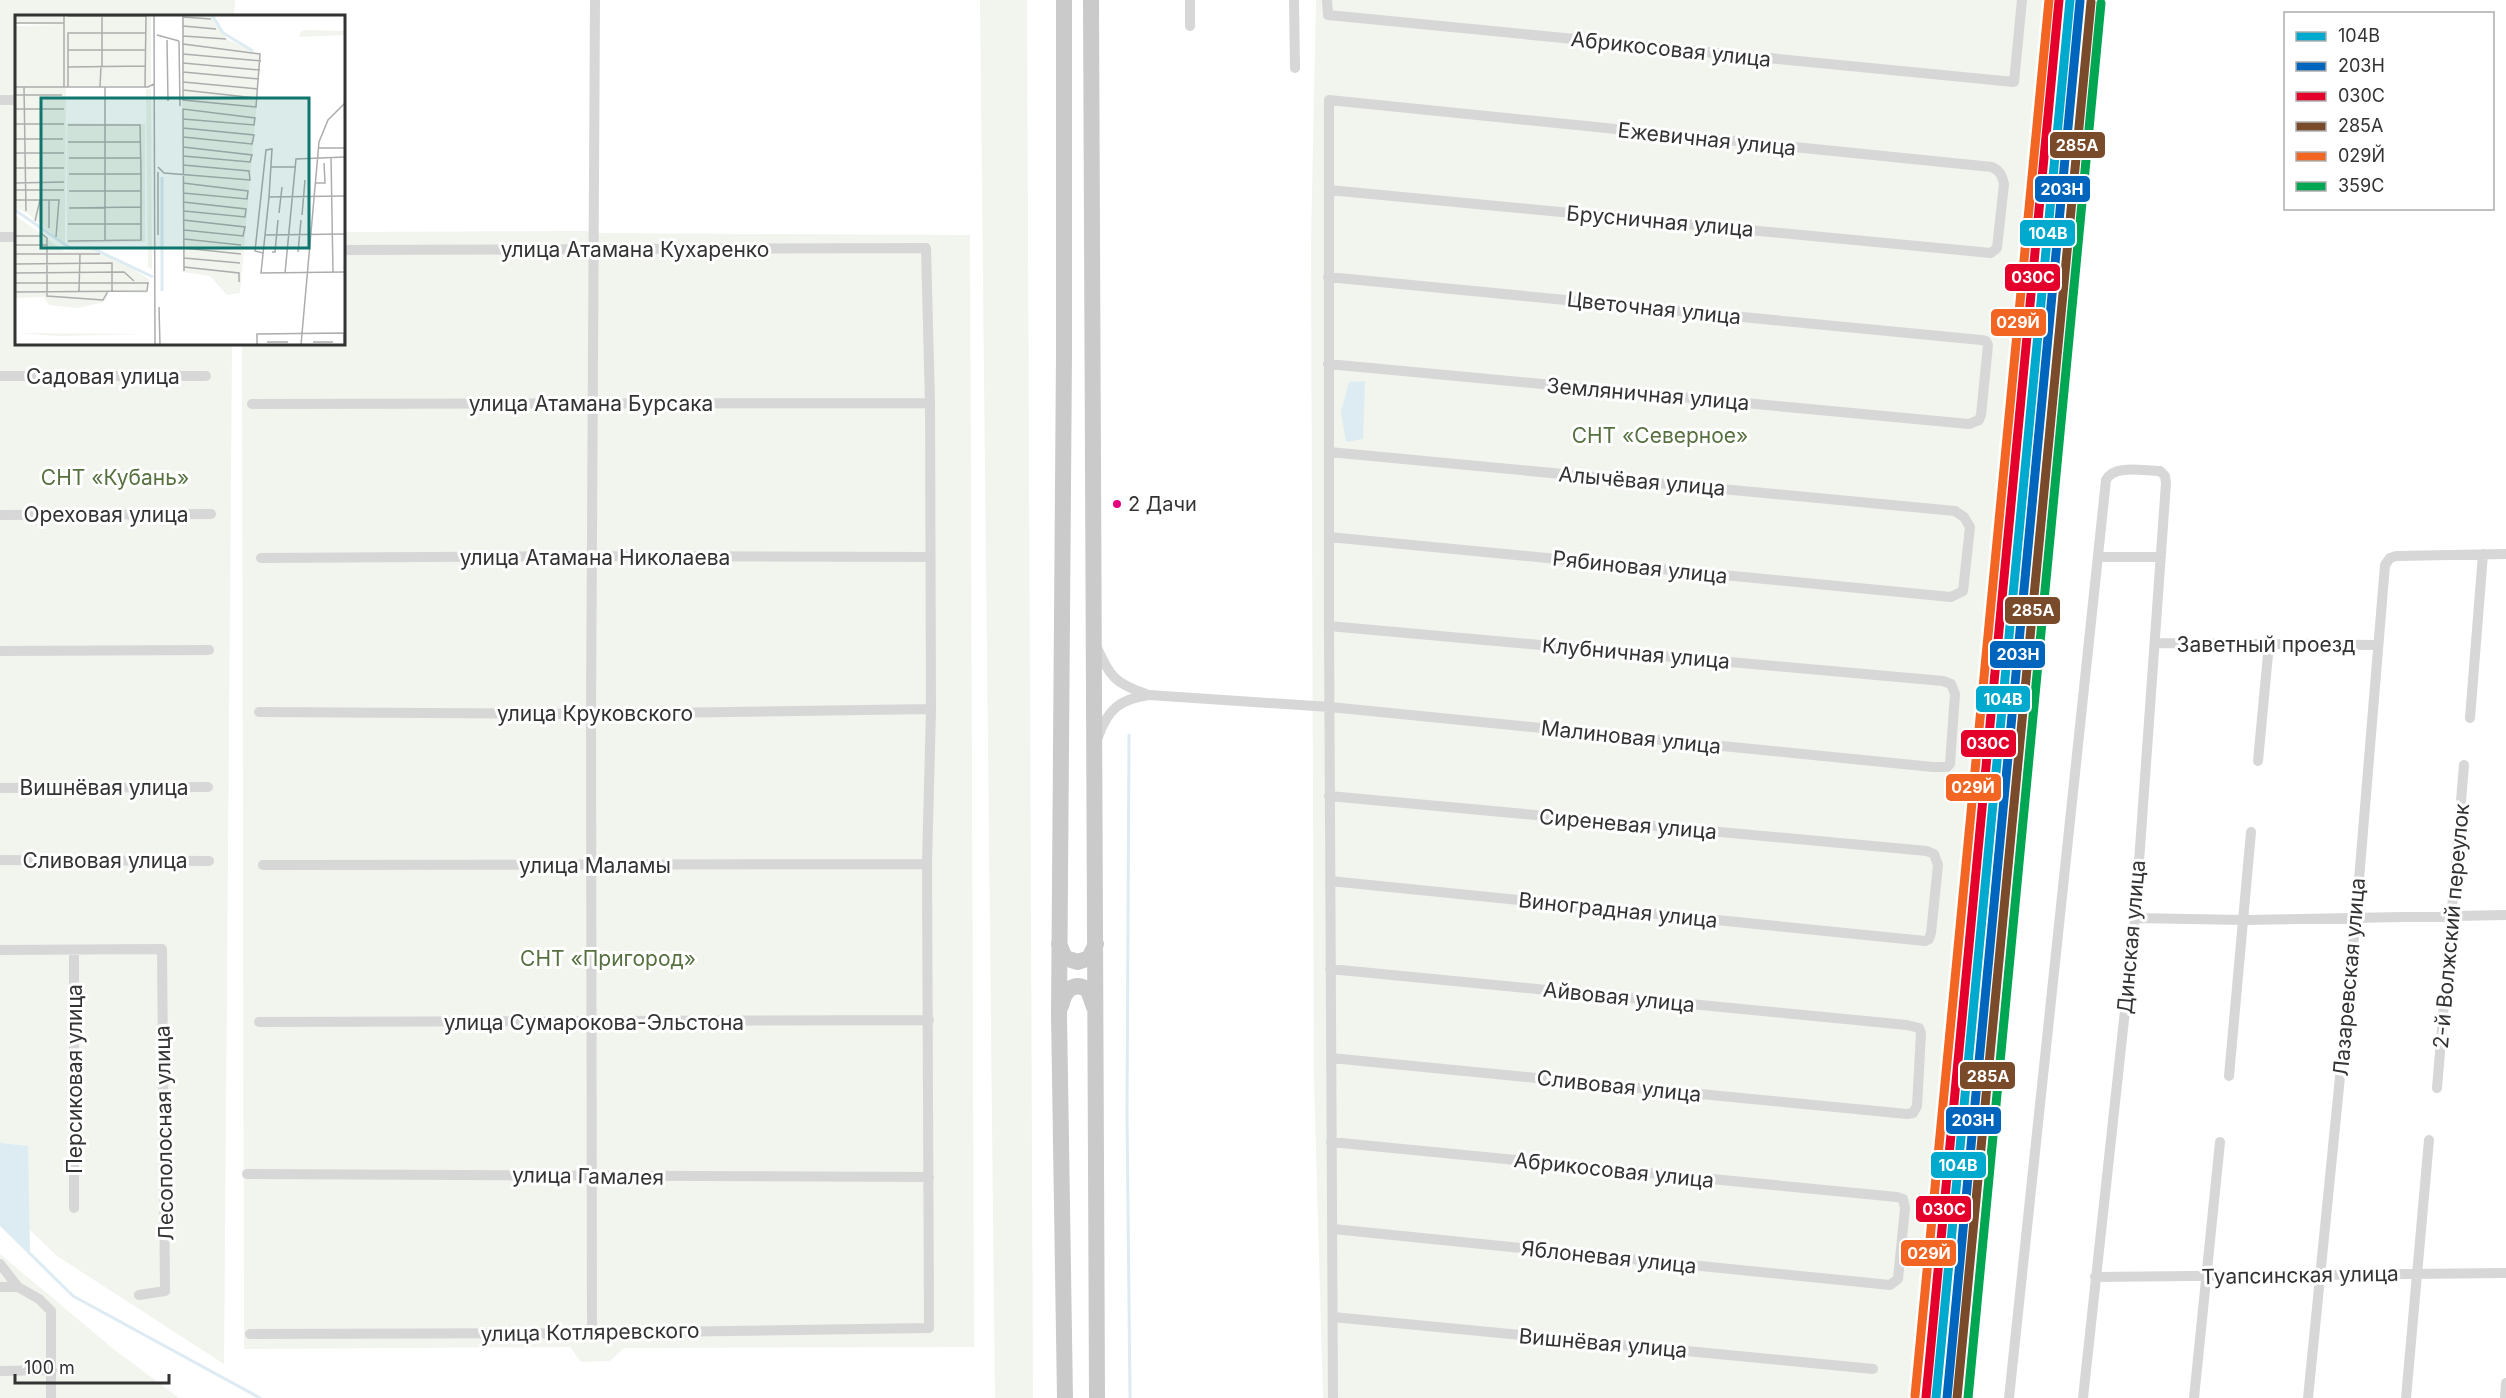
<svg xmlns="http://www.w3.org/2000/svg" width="2506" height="1398" viewBox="0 0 2506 1398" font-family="Inter,sans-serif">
<rect width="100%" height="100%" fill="#fff"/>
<!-- green -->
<path fill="#f1f5ed" d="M 0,0 L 235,0 L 234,16 L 16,16 L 16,344 L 232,344 L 224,1364 L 57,1256 L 0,1201 Z
M 980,0 L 1027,0 L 1033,1398 L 995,1398 Z
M 1316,0 L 2049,0 L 1938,1240 L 1919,1398 L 1323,1398 L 1314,1079 L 1311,243 Z
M 587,231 L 594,233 L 970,235 L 974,1347 L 624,1348 L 610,1361 L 581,1362 L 570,1347 L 244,1349 L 242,344 L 344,344 L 344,232 Z
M 0,1254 L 111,1347 L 179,1398 L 0,1398 Z"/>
<!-- water -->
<path fill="#ddebf3" d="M 1365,381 L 1363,439 L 1346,442 L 1341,412 L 1349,382 Z
M 0,1143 L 28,1146 L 30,1254 L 0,1224 Z"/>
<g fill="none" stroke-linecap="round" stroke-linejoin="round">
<!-- stream -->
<path stroke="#ddebf3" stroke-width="3" d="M 1129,735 L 1127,1113 L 1130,1398
M 0,1224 L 73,1296 L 260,1398"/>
<!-- street -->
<path stroke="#d7d7d7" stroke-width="10" d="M 1294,0 L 1295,68
M 1327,0 L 1328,15 L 2014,82 L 2022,0
M 1190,26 L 1190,0
M 0,100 L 16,100
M 1329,190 L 1991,253 L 1997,248 L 2004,184 C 2002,175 2000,171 1992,167 L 1329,100 L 1329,626 L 1333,1398
M 0,237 L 16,237
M 1328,277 L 1981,340 L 1986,341 L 1988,345 L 1981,415 L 1979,420 L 1969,424 L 1328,364
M 0,376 L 206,376
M 252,404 L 930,403
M 0,515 L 211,514
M 1329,537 L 1951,597 L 1963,591 L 1970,527 L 1964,517 L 1955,511 L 1329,452
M 2098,557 L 2161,557
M 261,558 L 592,556 L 929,557
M 2155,643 L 2378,645
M 1097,648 C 1111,677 1114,683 1146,694
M 0,651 L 209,650
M 259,712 L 591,714 L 931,709
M 2470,718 L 2483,554
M 1098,737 C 1108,709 1120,699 1149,695 L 1330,707 L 1933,767 L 1947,767 L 1950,764 L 1955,694 L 1951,684 L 1943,681 L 1329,626
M 2258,761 L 2269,644
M 0,788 L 208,787
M 1329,796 L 1927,851 L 1934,854 L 1938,865 L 1931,933 L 1929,939 L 1925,941 L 1330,881
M 0,860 L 209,861
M 263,865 L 927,864
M 2135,918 L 2243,920 L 2506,915
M 0,950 L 162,949 L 165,1291 L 139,1295
M 1330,969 L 1907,1025 L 1919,1028 L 1921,1033 L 1917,1106 L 1913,1113 L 1907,1114 L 1331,1058
M 259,1022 L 929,1020
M 2229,1076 L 2251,832
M 2437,1088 L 2464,765
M 1331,1142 L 1897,1197 L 1903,1199 L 1905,1208 L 1898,1279 L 1890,1285 L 1333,1229
M 247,1174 L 929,1177
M 74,1208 L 74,950
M 0,1264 L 18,1287 L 39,1299 L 51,1311 L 51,1398
M 2095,1277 L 2506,1273
M 0,1287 L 18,1287
M 1333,1317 L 1873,1369
M 592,1333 L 591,714 L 595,0
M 250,1334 L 592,1333 L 929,1328 L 927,864 L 931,709 L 930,403 L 926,248 L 344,250
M 0,1371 L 52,1370
M 2009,1398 L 2106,480 C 2114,464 2143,471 2160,471 L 2165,476 L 2166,483 L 2135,918 L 2083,1398
M 2194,1398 L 2220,1142
M 2308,1398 L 2356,916 L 2385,565 L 2390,558 L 2396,556 L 2506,554
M 2406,1398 L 2429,1140
M 2505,1398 L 2506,1383"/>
<!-- primary -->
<path stroke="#cacaca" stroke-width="16" d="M 1064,0 L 1064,354 L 1059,1014 L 1065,1398
M 1091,0 L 1097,1398
M 1059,944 L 1065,958 L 1078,962 L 1089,958 L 1096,944
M 1061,1006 C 1064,992 1073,980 1088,990 L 1094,1007"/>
<defs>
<path id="rail-1" d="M 1936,1398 L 2070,0"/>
<path id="rail-2" d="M 1947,1398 L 2080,1"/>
<path id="rail-3" d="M 1926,1397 L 2059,0"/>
<path id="rail-4" d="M 1957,1398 L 2091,2"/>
<path id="rail-5" d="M 1915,1396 L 2049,0"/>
<path id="rail-6" d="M 1968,1398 L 2101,3"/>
</defs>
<!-- rail-1 casing -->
<use href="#rail-1" stroke="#fff" stroke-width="14"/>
<!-- rail-2 casing -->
<use href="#rail-2" stroke="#fff" stroke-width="14"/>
<!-- rail-3 casing -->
<use href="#rail-3" stroke="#fff" stroke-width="14"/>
<!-- rail-4 casing -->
<use href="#rail-4" stroke="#fff" stroke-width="14"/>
<!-- rail-5 casing -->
<use href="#rail-5" stroke="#fff" stroke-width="14"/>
<!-- rail-6 casing -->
<use href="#rail-6" stroke="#fff" stroke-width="14"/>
<!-- rail-1 -->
<use href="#rail-1" stroke="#00a9ce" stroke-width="9"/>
<!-- rail-2 -->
<use href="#rail-2" stroke="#0065bd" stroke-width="9"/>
<!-- rail-3 -->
<use href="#rail-3" stroke="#e4002b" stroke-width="9"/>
<!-- rail-4 -->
<use href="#rail-4" stroke="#7a4b2a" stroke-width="9"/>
<!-- rail-5 -->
<use href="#rail-5" stroke="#f26522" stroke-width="9"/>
<!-- rail-6 -->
<use href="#rail-6" stroke="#00a651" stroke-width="9"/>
</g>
<!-- markers -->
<circle fill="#e5007d" stroke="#fff" stroke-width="2" cx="1117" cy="504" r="5"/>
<g text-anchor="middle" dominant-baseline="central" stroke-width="6" stroke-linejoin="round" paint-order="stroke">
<!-- bus labels -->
<g font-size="20" fill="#333" stroke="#fff" text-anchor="start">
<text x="1128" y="504">2 Дачи</text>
</g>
<!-- street labels -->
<g font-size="21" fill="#333" stroke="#fff">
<text transform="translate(1671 49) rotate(6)">Абрикосовая улица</text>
<text transform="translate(1707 139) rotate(6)">Ежевичная улица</text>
<text transform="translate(1660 221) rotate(5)">Брусничная улица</text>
<text x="635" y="249">улица Атамана Кухаренко</text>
<text transform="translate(1654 308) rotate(6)">Цветочная улица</text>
<text x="103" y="376">Садовая улица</text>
<text transform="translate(1648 394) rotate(5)">Земляничная улица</text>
<text x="591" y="403">улица Атамана Бурсака</text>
<text transform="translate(1642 481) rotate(5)">Алычёвая улица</text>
<text x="106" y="514">Ореховая улица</text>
<text x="595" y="557">улица Атамана Николаева</text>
<text transform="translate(1640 567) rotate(6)">Рябиновая улица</text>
<text x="2266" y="644">Заветный проезд</text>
<text transform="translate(1636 653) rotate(5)">Клубничная улица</text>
<text x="595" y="713">улица Круковского</text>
<text transform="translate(1631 737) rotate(6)">Малиновая улица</text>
<text x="104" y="787">Вишнёвая улица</text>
<text transform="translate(1628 824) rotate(5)">Сиреневая улица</text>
<text x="105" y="860">Сливовая улица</text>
<text x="595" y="865">улица Маламы</text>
<text transform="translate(1618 910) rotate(6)">Виноградная улица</text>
<text transform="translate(2451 926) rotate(-85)">2-й Волжский переулок</text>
<text transform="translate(2131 937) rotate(-85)">Динская улица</text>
<text transform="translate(2349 977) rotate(-85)">Лазаревская улица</text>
<text transform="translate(1619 997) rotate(6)">Айвовая улица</text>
<text x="594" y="1022">улица Сумарокова-Эльстона</text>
<text transform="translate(74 1079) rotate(-90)">Персиковая улица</text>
<text transform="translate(1619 1086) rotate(6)">Сливовая улица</text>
<text transform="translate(164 1133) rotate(-91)">Лесополосная улица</text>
<text transform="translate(1614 1170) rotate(6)">Абрикосовая улица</text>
<text transform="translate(588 1176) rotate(1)">улица Гамалея</text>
<text transform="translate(1609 1257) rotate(6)">Яблоневая улица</text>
<text transform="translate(2300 1275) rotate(-1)">Туапсинская улица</text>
<text transform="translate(590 1332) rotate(-1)">улица Котляревского</text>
<text transform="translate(1603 1343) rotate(5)">Вишнёвая улица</text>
</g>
<!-- park labels -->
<g font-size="21" fill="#56703f" stroke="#fff">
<text x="1660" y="435">СНТ «Северное»</text>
<text x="115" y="477">СНТ «Кубань»</text>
<text x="608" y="958">СНТ «Пригород»</text>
</g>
</g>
<!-- overview -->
<g transform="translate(15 15)">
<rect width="330" height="330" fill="#fff"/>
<path d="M 0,0 L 136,0 L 136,71 L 51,71 L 50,229 L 12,198 L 0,193 L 0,11 L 51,10 L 0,9 ZM 167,0 L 196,0 L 212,24 L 246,40 L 225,278 L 212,280 L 195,261 L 168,257 ZM 292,15 L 330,16 L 330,20 L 284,22 L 286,16 ZM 131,74 L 136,74 L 137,254 L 133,252 ZM 52,108 L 130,109 L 130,227 L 52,228 ZM 0,200 L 49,236 L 80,235 L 97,241 L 134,264 L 132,278 L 94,277 L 89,287 L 63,293 L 34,290 L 29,282 L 0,283 ZM 0,318 L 134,319 L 44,321 Z" fill="#f1f5ed"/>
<path fill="none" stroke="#ddebf3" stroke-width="3" d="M 197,0 L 208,18 L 238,36M 0,195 L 55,233 L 77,233 L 138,262M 147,276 L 147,162"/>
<path fill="none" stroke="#adadad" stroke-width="1.5" d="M 139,0 L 140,330M 168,0 L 168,85 L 241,92 L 245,39 L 168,29M 53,1 L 131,1M 168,2 L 196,4M 0,8 L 49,8M 168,11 L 201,14M 142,20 L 164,26M 168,21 L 211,24M 152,25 L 153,86M 164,26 L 165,91M 53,35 L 130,35M 168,39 L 246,46M 168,48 L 245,55M 53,52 L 131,51M 87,52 L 87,2M 168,57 L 244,64M 168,67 L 243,74M 0,72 L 133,72 L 139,69M 9,72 L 11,196M 49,72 L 49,0M 53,72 L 53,18 L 131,18M 85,72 L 86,52M 130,72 L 131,1M 168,75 L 242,83M 0,80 L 47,80M 0,94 L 49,94M 168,104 L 239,110 L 240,103 L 168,94 L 169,256M 0,109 L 49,109M 53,110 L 125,110 L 126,159 L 126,225 L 53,226M 168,113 L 239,120 L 237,129 L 168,122M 0,124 L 48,124M 53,127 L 126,127M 303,133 L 330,133M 0,138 L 49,138M 168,141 L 235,147 L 237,140 L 168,132M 316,142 L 318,258M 54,143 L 126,143M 143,152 L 149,158 L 235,165 L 234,156 L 168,150M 256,152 L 280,152M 0,153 L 49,153M 143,157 L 143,220M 54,159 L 126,159M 0,168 L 49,167M 168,168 L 233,176 L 232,184 L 168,178M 300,168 L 310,168 L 309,148M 0,175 L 49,175M 54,176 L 125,176M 254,182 L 330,181M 0,185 L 44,185 L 41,222M 168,187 L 231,194 L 230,202 L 169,196M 54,193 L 126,192M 264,198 L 267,172M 287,200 L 290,165M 168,205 L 230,212 L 228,221 L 169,215M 20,206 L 25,185M 53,209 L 126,209M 34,213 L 34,185M 26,218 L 32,223 L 32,281 L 88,285 L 93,276M 250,220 L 330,219M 0,221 L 27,221M 169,224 L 226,230M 90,226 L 90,72M 0,230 L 32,230M 169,233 L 226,239M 257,237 L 260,237 L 263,205M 283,237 L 286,205M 248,238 L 240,236 L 251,135 L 257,134 L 254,182 L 246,258 L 330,257M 0,239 L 85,239M 169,243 L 225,248M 0,249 L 97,248 L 97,276M 169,252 L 224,258 L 224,267M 0,258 L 109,257 L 119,266M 270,258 L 281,144 L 330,142M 0,268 L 134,268M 64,276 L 65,239M 0,277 L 132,276 L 133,268M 144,292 L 145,330M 252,327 L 273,327M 298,327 L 318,327M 242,330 L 242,319 L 329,318 L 329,330M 286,330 L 304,127 L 313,105 L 330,88"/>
<path fill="#0f766e" fill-opacity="0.15" stroke="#0f766e" stroke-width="3" d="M 26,83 L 294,83 L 294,233 L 26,233 Z"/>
<rect width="330" height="330" fill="none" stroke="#333" stroke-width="3"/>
</g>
<g stroke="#fff" stroke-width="2">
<rect x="2049" y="131" width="57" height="28" rx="6" fill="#7a4b2a"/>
<rect x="2034" y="175" width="57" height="28" rx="6" fill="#0065bd"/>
<rect x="2019" y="219" width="57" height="28" rx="6" fill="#00a9ce"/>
<rect x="2004" y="263" width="57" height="29" rx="6" fill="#e4002b"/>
<rect x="1990" y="308" width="57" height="29" rx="6" fill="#f26522"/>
<rect x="2004" y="596" width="57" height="29" rx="6" fill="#7a4b2a"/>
<rect x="1989" y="640" width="57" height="29" rx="6" fill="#0065bd"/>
<rect x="1975" y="685" width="56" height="28" rx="6" fill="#00a9ce"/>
<rect x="1960" y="729" width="57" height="29" rx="6" fill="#e4002b"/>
<rect x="1945" y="773" width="57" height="29" rx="6" fill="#f26522"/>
<rect x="1959" y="1061" width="57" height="29" rx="6" fill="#7a4b2a"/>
<rect x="1945" y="1106" width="57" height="29" rx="6" fill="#0065bd"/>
<rect x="1930" y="1151" width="57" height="28" rx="6" fill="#00a9ce"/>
<rect x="1915" y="1195" width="57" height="28" rx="6" fill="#e4002b"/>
<rect x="1900" y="1239" width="57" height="28" rx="6" fill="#f26522"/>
</g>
<g font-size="16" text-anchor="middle" font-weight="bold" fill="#fff">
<text x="2077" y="151">285А</text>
<text x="2062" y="195">203Н</text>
<text x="2048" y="239">104В</text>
<text x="2033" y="283">030C</text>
<text x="2018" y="328">029Й</text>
<text x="2033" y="616">285А</text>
<text x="2018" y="660">203Н</text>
<text x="2003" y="705">104В</text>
<text x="1988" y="749">030C</text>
<text x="1973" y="793">029Й</text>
<text x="1988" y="1082">285А</text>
<text x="1973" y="1126">203Н</text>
<text x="1958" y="1171">104В</text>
<text x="1944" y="1215">030C</text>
<text x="1929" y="1259">029Й</text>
</g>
<!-- legend -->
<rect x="2284" y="12" width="210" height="198" fill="#ffffff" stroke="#adadad" stroke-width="1.5"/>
<rect x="2296" y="32" width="30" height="9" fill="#00a9ce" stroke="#adadad" stroke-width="1.5"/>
<text x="2338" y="42" font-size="18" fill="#333333">104В</text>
<rect x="2296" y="62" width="30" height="9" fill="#0065bd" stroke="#adadad" stroke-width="1.5"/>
<text x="2338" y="72" font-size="18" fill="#333333">203Н</text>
<rect x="2296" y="92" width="30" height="9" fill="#e4002b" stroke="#adadad" stroke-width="1.5"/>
<text x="2338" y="102" font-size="18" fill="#333333">030C</text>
<rect x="2296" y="122" width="30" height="9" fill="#7a4b2a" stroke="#adadad" stroke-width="1.5"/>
<text x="2338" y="132" font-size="18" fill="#333333">285А</text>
<rect x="2296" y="152" width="30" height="9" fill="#f26522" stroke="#adadad" stroke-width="1.5"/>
<text x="2338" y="162" font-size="18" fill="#333333">029Й</text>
<rect x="2296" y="182" width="30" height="9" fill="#00a651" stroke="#adadad" stroke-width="1.5"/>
<text x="2338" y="192" font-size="18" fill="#333333">359С</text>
<!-- scale -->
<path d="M15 1374v9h154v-9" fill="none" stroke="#333333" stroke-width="3"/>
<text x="24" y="1374" font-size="18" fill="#333333" stroke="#ffffff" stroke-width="4.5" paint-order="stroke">100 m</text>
</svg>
